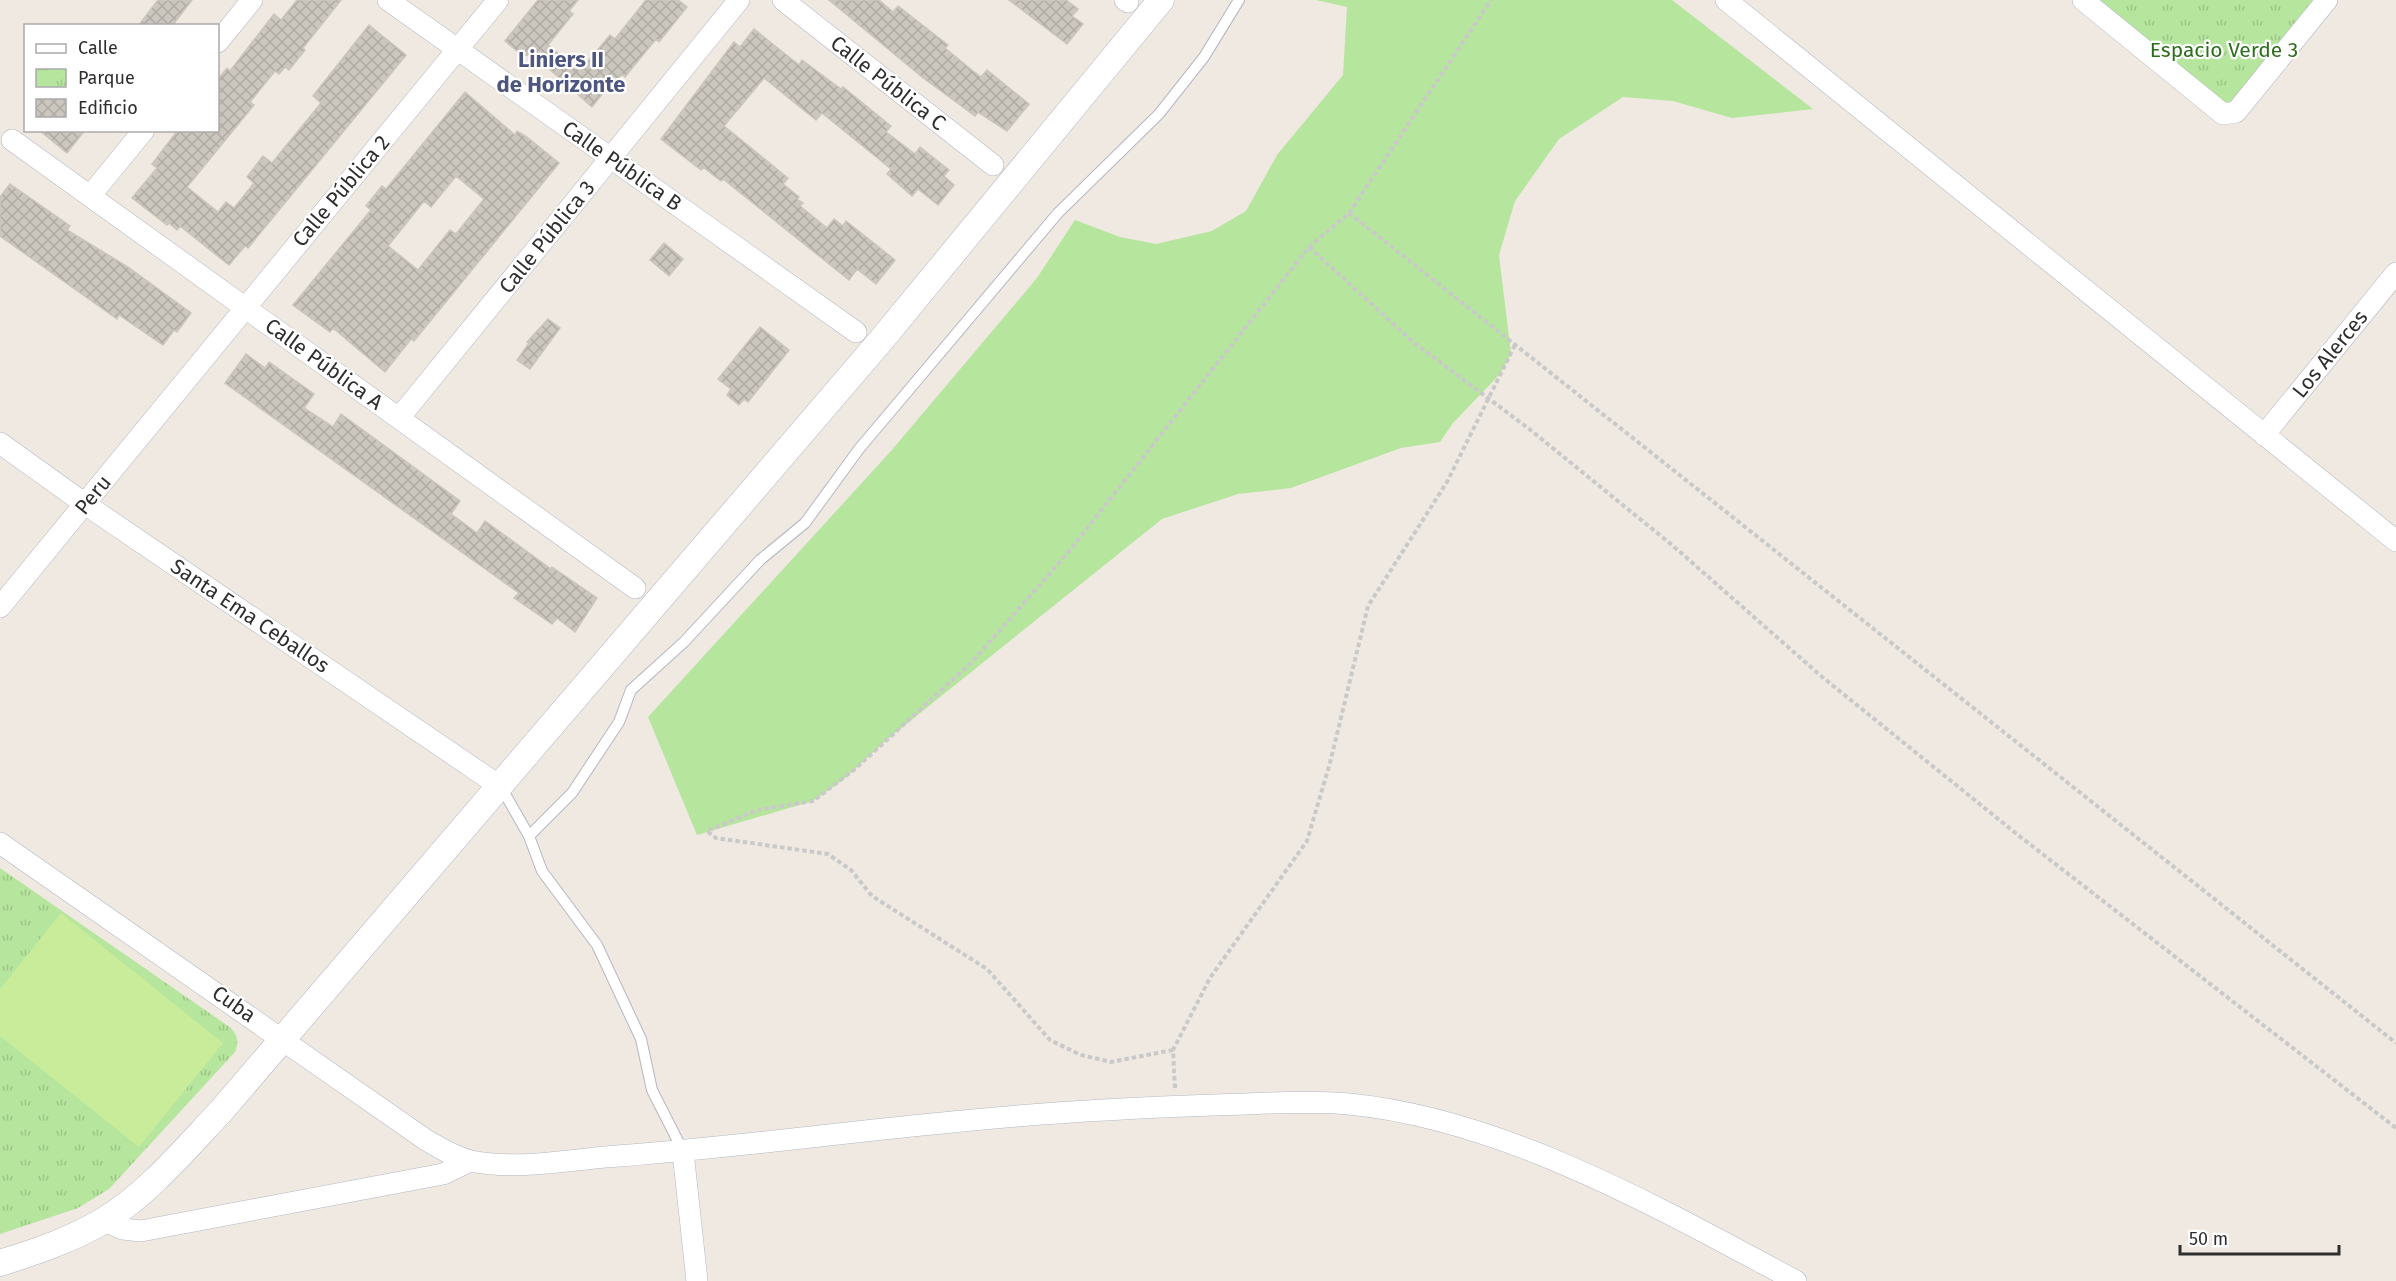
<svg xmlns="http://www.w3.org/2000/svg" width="2396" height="1281" viewBox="0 0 2396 1281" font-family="'Fira Sans',sans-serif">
<defs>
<pattern id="park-tufts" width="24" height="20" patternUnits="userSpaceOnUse" patternTransform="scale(1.5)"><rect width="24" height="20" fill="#b6e59e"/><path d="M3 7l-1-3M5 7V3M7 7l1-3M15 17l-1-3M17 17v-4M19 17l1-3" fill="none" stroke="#9dc588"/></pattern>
<pattern id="building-cross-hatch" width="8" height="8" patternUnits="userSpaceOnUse" patternTransform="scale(1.5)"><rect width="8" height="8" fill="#cbc7bf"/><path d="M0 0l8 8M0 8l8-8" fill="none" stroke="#afaba4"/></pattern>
</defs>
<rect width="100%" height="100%" fill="#efe9e1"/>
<!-- grass -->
<path fill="#b6e59e" d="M 1316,0 L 1672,0 L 1813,109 L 1732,118 L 1673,101 L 1623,97 L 1559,139 L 1515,201 L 1499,255 L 1511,354 L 1500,374 L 1453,423 L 1440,442 L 1401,448 L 1291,488 L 1238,494 L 1162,519 L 889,738 L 843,780 L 813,801 L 697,835 L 648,717 L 891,451 L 1037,278 L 1075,220 L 1120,237 L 1156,244 L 1212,231 L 1246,211 L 1277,155 L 1343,75 L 1347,7 Z"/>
<!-- park -->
<path fill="url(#park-tufts)" d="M 2083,0 L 2327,0 L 2236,112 Z
M 0,868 L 231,1028 C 238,1037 239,1041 235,1052 L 109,1189 L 78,1208 L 0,1234 Z"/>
<!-- pitch -->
<path fill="#c9ec9a" d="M 61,913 L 223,1043 L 139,1147 L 0,1036 L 0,989 Z"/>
<!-- building -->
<path fill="url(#building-cross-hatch)" stroke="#cbc5ba" stroke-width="1.5" fill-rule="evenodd" d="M 158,0 L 192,0 L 172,26 L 138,26 Z
M 297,0 L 341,0 L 303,48 L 305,50 L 289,70 L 285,67 L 279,74 L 275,71 L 250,102 L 254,105 L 187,187 L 218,212 L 226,202 L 234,208 L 254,183 L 247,177 L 263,156 L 272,163 L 321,103 L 313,96 L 369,25 L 406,55 L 248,248 L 245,246 L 229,265 L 180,226 L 177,230 L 169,223 L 167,225 L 132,198 L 157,168 L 152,164 L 178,130 L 218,130 L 218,79 L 227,68 L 230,71 L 274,14 L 281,20 Z
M 538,0 L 578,0 L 569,11 L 573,14 L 548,45 L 580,71 L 610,35 L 615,39 L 646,0 L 678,0 L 687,7 L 659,42 L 656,39 L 625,77 L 622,74 L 613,85 L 611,83 L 592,107 L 547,67 L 545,69 L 526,54 L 524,57 L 505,41 Z
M 829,0 L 879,0 L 893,12 L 898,6 L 948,45 L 945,48 L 973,71 L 981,77 L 987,70 L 1029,104 L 1007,131 L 978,112 L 975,116 L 922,77 Z
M 1009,0 L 1066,0 L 1078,9 L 1072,16 L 1083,24 L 1067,44 Z
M 754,29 L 799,65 L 802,60 L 841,89 L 843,87 L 891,126 L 886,132 L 915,154 L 920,147 L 949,170 L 944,176 L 954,185 L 938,205 L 918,189 L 912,196 L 887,174 L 891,169 L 822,113 L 816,120 L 764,78 L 724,126 L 788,178 L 783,184 L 799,197 L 797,199 L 803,203 L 800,206 L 827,228 L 834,219 L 843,226 L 846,221 L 895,260 L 876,284 L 857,269 L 849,280 L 723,179 L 721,181 L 703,167 L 701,170 L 661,139 L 734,42 L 740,47 Z
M 465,92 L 515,135 L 517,131 L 527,137 L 559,163 L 414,341 L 411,339 L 385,372 L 333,328 L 330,332 L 293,305 L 371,210 L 366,206 L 382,186 L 386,189 ZM 456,176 L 484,199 L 456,234 L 450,230 L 418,270 L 388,246 L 424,201 L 431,207 Z
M 39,130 L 85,130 L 67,153 Z
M 10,184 L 70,226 L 67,230 L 128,267 L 191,313 L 177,332 L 174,330 L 163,345 L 119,315 L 117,319 L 0,236 L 0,197 Z
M 664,243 L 683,259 L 669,276 L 650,260 Z
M 548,319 L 560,328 L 530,369 L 517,360 L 529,343 L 527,342 Z
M 760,327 L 789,350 L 748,402 L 744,399 L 739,405 L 727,395 L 731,389 L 718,379 Z
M 246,354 L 265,368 L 269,362 L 314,394 L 304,408 L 333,427 L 341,414 L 460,501 L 451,514 L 477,533 L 485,521 L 551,569 L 552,567 L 597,598 L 575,632 L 557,618 L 552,624 L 514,598 L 519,593 L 225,383 Z"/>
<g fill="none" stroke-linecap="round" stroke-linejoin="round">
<defs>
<path id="service" d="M 501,787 L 529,836 L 542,871 L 597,945 L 641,1039 L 652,1090 L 683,1151
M 529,836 L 572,793 L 619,722 L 631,690 L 684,642 L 760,560 L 805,523 L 859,449 L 1058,213 L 1159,114 L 1204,57 L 1239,0"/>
<path id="minor" d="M 388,0 L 856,332
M 783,0 L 993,165
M 1125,0 L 1128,2
M 1726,0 L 2396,541
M 2083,0 L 2223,114 L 2236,112 L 2327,0
M 218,42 L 252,0
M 12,140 L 635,588
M 90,196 L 144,130
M 399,418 L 739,0
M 2264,435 L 2396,273
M 0,443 L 85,504 L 501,787
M 0,607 L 498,0
M 0,843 L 426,1140 C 440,1148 454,1157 471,1161 C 514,1170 562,1161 605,1157 C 721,1149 836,1133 952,1122 C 1039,1113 1127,1108 1214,1105 C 1259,1104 1305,1100 1349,1104 C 1504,1119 1661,1209 1796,1281
M 683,1152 L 697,1281
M 104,1221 L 123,1229 L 141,1231 L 443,1174 L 470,1161"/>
<path id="tertiary" d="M 0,1263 C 35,1252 71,1240 103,1221 C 149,1193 185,1149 222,1110 L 883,338 L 1161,0"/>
</defs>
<!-- service casing -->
<use href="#service" stroke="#b4b7c1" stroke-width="12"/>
<!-- minor casing -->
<use href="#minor" stroke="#b4b7c1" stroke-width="22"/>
<!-- tertiary casing -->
<use href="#tertiary" stroke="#b4b7c1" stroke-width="27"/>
<!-- path -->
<path stroke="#c9c9c9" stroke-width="4" stroke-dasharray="4.5 3" stroke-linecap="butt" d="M 1349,213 L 2396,1043
M 1309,247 L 1413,342 L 1528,428 L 1672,545 L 1821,676 L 2018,835 L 2396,1128
M 1173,1050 L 1111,1062 L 1081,1055 L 1050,1040 L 987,969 L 872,896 L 851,870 L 828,854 L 716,838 L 707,831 L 757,810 L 813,801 L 855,769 L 971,663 L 1066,555 L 1309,247 L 1349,213 L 1491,0
M 1175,1088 L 1173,1050 L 1210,978 L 1307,841 L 1330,763 L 1368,606 L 1447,482 L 1515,345"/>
<!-- service -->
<use href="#service" stroke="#fff" stroke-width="10"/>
<!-- minor -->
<use href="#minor" stroke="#fff" stroke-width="21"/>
<!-- tertiary -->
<use href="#tertiary" stroke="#fff" stroke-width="26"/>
</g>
<g text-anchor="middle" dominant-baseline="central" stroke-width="4.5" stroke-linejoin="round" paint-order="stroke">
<!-- park labels -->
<g font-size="21" fill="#2c6e1b" stroke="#fff">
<text x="2224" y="50">Espacio Verde 3</text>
</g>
<!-- street labels -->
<g font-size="21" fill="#2e2e2e" stroke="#fff">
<text transform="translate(888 83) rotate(38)">Calle Pública C</text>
<text transform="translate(622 166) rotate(35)">Calle Pública B</text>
<text transform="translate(341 191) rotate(-50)">Calle Pública 2</text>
<text transform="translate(547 237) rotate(-51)">Calle Pública 3</text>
<text transform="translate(2330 354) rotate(-51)">Los Alerces</text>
<text transform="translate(324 364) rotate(36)">Calle Pública A</text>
<text transform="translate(93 495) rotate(-51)">Peru</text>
<text transform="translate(250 616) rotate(34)">Santa Ema Ceballos</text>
<text transform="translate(234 1004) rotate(35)">Cuba</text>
</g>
<!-- neighbourhood labels -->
<g font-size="22" font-weight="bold" fill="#4d5680" stroke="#fff">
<text x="561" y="59">Liniers II<tspan x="561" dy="25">de Horizonte</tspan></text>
</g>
</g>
<!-- legend -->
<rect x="24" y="24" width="195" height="108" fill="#ffffff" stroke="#ababab" stroke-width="1.5"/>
<rect x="36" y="44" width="30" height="9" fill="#ffffff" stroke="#ababab" stroke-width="1.5"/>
<text x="78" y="54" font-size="18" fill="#2e2e2e">Calle</text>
<rect x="36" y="69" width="30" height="18" fill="url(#park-tufts)" stroke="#ababab" stroke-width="1.5"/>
<text x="78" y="84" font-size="18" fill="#2e2e2e">Parque</text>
<rect x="36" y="99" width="30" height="18" fill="url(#building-cross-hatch)" stroke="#ababab" stroke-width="1.5"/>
<text x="78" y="114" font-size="18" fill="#2e2e2e">Edificio</text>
<!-- scale -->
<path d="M2180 1245v9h159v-9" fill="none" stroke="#2e2e2e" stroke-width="3"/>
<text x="2189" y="1245" font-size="18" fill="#2e2e2e" stroke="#ffffff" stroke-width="4.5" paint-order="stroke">50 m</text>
</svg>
